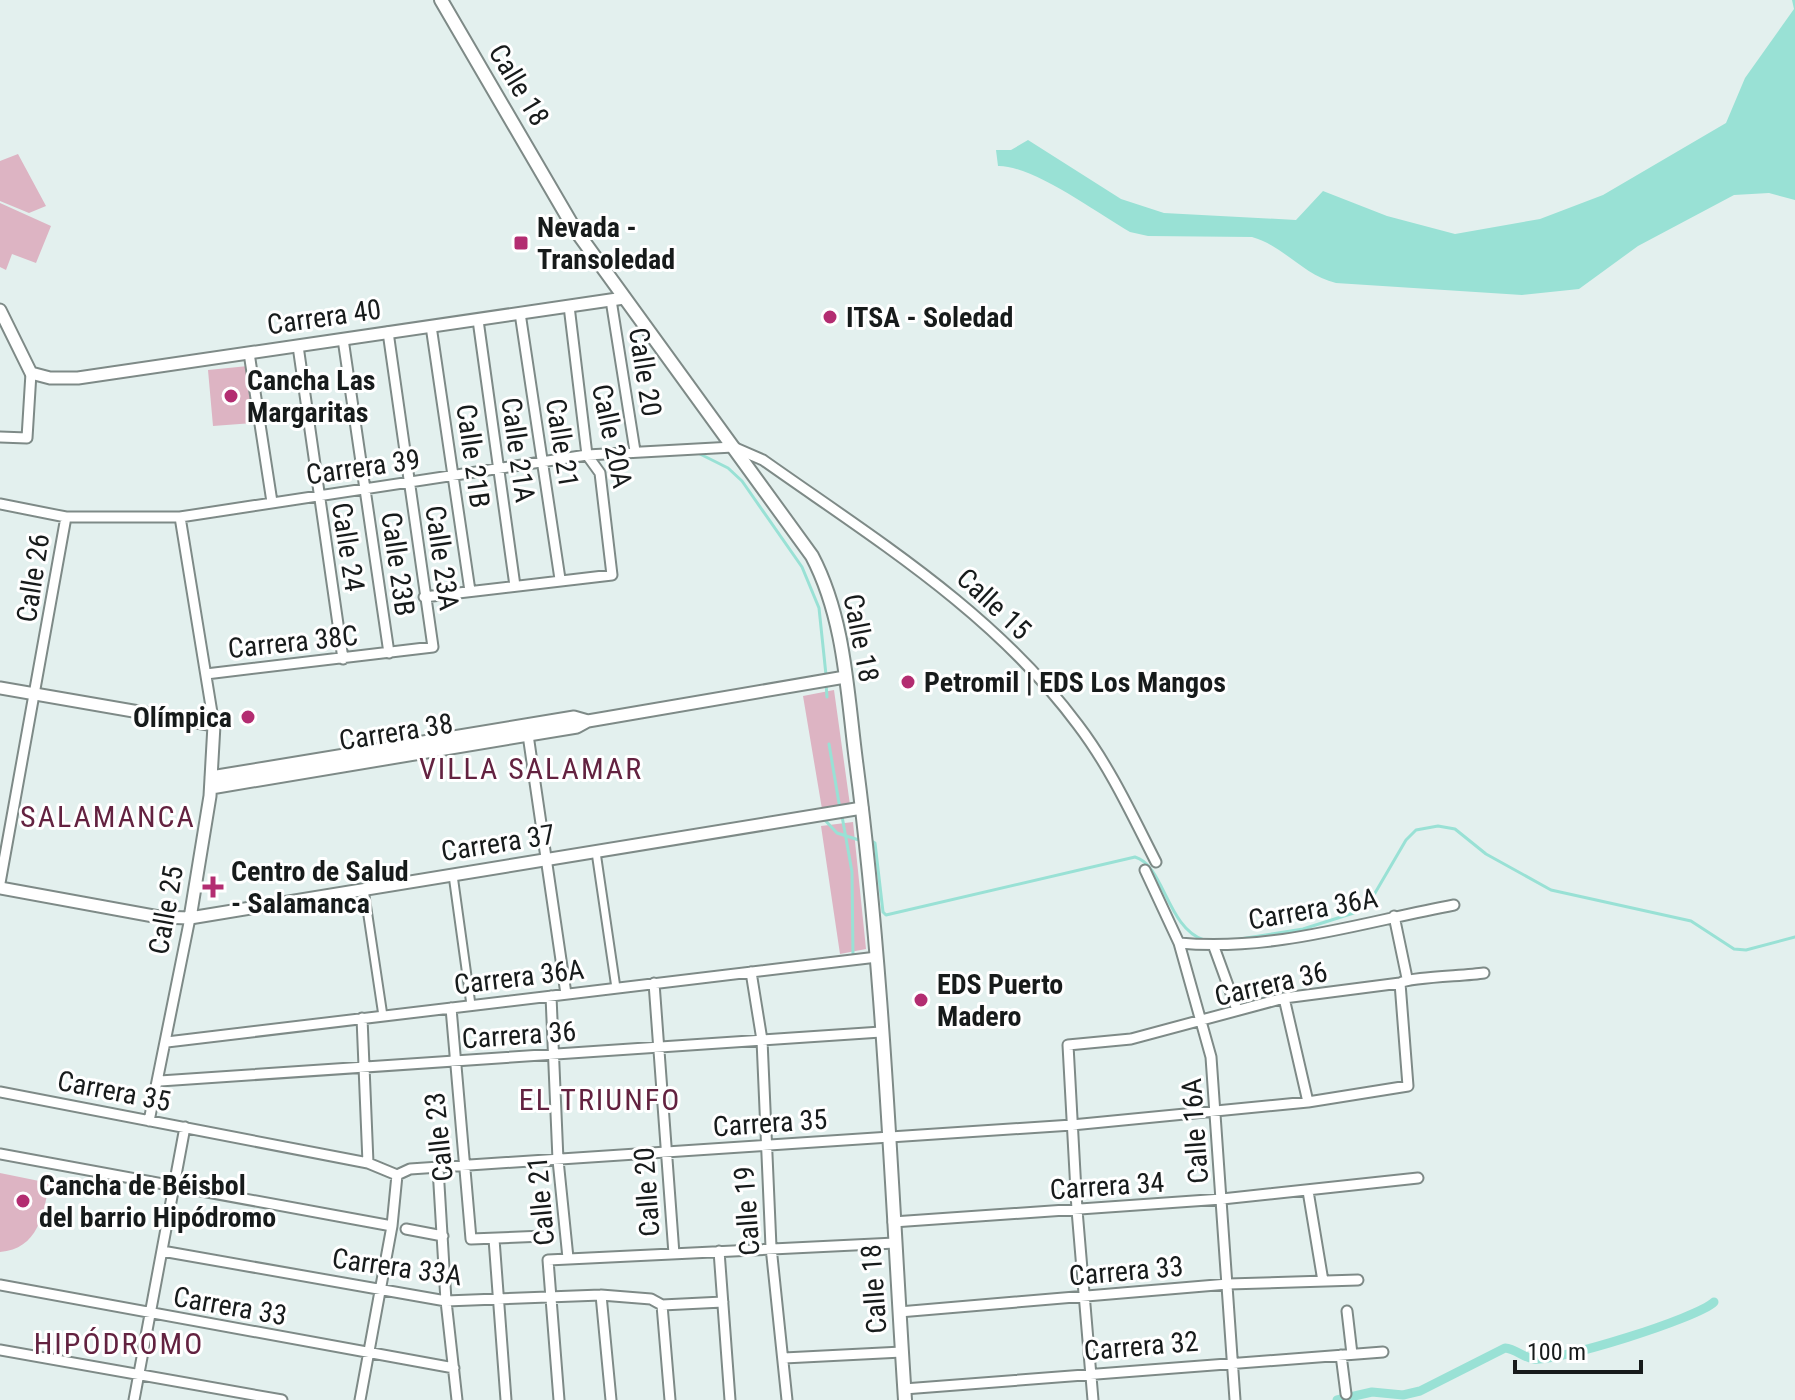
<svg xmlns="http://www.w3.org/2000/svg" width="1795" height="1400" viewBox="0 0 1795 1400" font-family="'Roboto Condensed',sans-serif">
<rect width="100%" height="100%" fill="#e3f0ee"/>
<!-- green -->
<path fill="#ddb4c3" d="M 18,154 L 46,206 L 29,213 L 0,201 L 0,161 Z
M 0,203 L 51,226 L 36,263 L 12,254 L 6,270 L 0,267 Z
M 248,366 L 253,423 L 213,426 L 208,370 Z
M 834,690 L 850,805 L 822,809 L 803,696 Z
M 853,822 L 866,949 L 840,954 L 821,826 Z
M 0,1173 L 49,1183 C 44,1214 38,1249 0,1252 Z"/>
<!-- water -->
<path fill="#99e1d5" d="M 1792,0 L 1795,0 L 1795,200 L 1769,193 L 1734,195 L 1638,246 L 1579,289 L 1522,295 L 1336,283 C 1303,275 1284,246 1252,237 L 1148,236 L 1130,232 C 1097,213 1032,165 998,166 L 996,150 L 1011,150 L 1028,140 L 1121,199 L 1164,213 L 1296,220 L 1323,191 L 1387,216 L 1455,234 L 1540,219 L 1603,195 L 1726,123 L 1745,78 L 1794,9 Z"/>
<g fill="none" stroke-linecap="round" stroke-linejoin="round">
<!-- stream -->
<path stroke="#99e1d5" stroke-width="3" d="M 696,452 L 728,468 L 742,481 L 802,567 L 819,608 L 826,675
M 826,683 L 827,697
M 829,744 L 840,809
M 842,816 L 852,872 L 853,956
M 823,818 L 837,833 L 862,841
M 870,840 L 875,843 L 883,912 L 886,915 L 1135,857 C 1164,865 1167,928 1204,940
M 1240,939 L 1303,929 L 1360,911 L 1368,905 L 1406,840 L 1416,830 L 1438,826 L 1455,829 L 1486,854 L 1551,890 L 1691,921 L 1734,949 L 1746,950 L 1795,937"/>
<!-- canal -->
<path stroke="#99e1d5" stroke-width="9" d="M 1337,1400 L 1372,1392 L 1403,1395 L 1420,1391 L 1505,1348 C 1516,1349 1524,1358 1534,1359 C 1557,1362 1698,1318 1714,1302"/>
<defs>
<path id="pedestrian" d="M 596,852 L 616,988
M 453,875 L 471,1005
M 364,889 L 383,1016"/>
<path id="minor" d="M 611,300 L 635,451
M 520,313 L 560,579
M 478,320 L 515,586
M 431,326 L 470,591
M 343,339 L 389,653
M 298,346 L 343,659
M 249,353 L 272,502
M 0,437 L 27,438 L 31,373
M 0,504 L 66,517 L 180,517 L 587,455 L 733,447 L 763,460 C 876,540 994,612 1078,725 C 1110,767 1132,815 1156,862
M 180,517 L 214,725
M 424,597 L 612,575 L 600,473 L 587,455 L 569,306
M 206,674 L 433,647 L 388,332
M 527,728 L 566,994
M 1145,870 L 1179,943 L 1211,1057 L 1235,1400
M 0,883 L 66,517
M 1394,916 L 1407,978
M 1179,943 C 1272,952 1363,922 1454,905
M 1214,947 L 1237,1010
M 751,972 L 762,1040 L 771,1247 L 787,1400
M 654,983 L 674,1254
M 551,996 L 558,1160 L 568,1258
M 1284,998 L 1308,1102
M 451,1008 L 471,1239 L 544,1236
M 362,1018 L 368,1163
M 167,1042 L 877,957
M 160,1081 L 881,1032
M 0,1092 L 368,1163 L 397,1175
M 149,1121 L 190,918
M 0,1154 L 392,1226
M 438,1168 L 446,1301 L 457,1400
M 397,1175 L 410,1169 L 1072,1125 L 1308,1102 L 1408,1086 L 1400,983
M 1308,1191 L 1323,1281
M 893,1222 L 1222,1199 L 1418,1178
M 406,1229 L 443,1236
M 494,1239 L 506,1400
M 162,1251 L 446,1301 L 601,1295 L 651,1299 L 662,1305 L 723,1302
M 719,1251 L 730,1400
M 0,1285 L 454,1368
M 601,1295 L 611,1400
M 662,1305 L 670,1400
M 1347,1311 L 1352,1354
M 899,1312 L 1228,1284 L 1358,1280
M 0,1350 L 282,1400
M 1341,1355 L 1346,1394
M 784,1358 L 902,1352
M 904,1389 L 1383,1352
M 134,1400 L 185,1127
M 360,1400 L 392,1226 L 397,1175
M 559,1400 L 548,1260 L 895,1243
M 1093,1400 L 1077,1210 L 1068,1045 L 1131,1039 L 1284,998 L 1400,983 C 1409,977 1465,976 1484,973"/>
<path id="tertiary" d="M 0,310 L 31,373 L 50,378 L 78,378 L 624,298
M 0,688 L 214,725 L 210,796 L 190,918
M 211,777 L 574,717 L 588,721
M 211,788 L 577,727 L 588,721 L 845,677
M 0,888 L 159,917 L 190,918 L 862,808"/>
<path id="secondary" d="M 441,0 L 574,228 L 812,556 C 845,619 847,692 856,761 C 884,973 891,1187 905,1400"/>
</defs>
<!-- pedestrian casing -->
<use href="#pedestrian" stroke="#7e8a87" stroke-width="11"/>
<!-- minor casing -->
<use href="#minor" stroke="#7e8a87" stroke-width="13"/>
<!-- tertiary casing -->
<use href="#tertiary" stroke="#7e8a87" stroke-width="15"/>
<!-- secondary casing -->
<use href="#secondary" stroke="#7e8a87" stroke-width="16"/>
<!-- pedestrian -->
<use href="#pedestrian" stroke="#fff" stroke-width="7"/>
<!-- minor -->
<use href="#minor" stroke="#fff" stroke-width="9"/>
<!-- tertiary -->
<use href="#tertiary" stroke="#fff" stroke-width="11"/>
<!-- secondary -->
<use href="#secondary" stroke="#fff" stroke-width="12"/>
</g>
<!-- markers -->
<g fill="#b32d71" stroke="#fff" stroke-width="3">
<rect x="513" y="235" width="16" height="16" rx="4"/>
<circle cx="830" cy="317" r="8"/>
<circle cx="231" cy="396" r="8"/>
<circle cx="908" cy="682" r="8"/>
<circle cx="248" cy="717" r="8"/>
<path d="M209 875h8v8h8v8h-8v8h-8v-8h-8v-8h8z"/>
<circle cx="921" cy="1000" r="8"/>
<circle cx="23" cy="1201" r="8"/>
</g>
<g text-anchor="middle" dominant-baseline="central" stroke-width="6" stroke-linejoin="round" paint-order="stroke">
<!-- street labels -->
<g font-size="28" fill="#171b1b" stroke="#fff">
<text transform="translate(519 85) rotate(59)">Calle 18</text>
<text transform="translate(324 317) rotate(-8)">Carrera 40</text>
<text transform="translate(645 372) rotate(81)">Calle 20</text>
<text transform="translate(612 436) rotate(78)">Calle 20A</text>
<text transform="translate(562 443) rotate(81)">Calle 21</text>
<text transform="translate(518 450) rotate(82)">Calle 21A</text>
<text transform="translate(473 456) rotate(82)">Calle 21B</text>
<text transform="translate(363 467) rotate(-8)">Carrera 39</text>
<text transform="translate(348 547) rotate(81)">Calle 24</text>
<text transform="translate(442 558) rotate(82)">Calle 23A</text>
<text transform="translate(398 564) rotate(82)">Calle 23B</text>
<text transform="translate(33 578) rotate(-81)">Calle 26</text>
<text transform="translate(994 604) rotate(43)">Calle 15</text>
<text transform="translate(861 638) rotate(79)">Calle 18</text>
<text transform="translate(293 642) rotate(-6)">Carrera 38C</text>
<text transform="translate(396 732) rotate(-9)">Carrera 38</text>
<text transform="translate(498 843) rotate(-9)">Carrera 37</text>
<text transform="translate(1313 909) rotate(-10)">Carrera 36A</text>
<text transform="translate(166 910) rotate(-80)">Calle 25</text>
<text transform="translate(519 977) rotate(-7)">Carrera 36A</text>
<text transform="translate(1271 984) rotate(-13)">Carrera 36</text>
<text transform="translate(519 1035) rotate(-4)">Carrera 36</text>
<text transform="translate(114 1091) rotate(11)">Carrera 35</text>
<text transform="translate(770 1123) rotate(-4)">Carrera 35</text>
<text transform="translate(1195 1131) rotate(-94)">Calle 16A</text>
<text transform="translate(439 1137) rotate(-96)">Calle 23</text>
<text transform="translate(1107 1186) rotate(-4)">Carrera 34</text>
<text transform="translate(647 1192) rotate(-94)">Calle 20</text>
<text transform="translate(541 1201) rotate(-95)">Calle 21</text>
<text transform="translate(747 1211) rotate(-94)">Calle 19</text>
<text transform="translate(397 1267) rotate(8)">Carrera 33A</text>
<text transform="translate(1126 1271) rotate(-5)">Carrera 33</text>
<text transform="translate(874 1289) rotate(-94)">Calle 18</text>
<text transform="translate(230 1306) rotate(10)">Carrera 33</text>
<text transform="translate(1141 1346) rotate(-5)">Carrera 32</text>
</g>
<!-- poi labels -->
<g font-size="28" font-weight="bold" fill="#171b1b" stroke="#fff" text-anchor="start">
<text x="537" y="227">Nevada -<tspan x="537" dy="32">Transoledad</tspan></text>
<text x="846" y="317">ITSA - Soledad</text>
<text x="247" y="380">Cancha Las<tspan x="247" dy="32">Margaritas</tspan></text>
<text x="924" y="682">Petromil | EDS Los Mangos</text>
<text x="232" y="717" text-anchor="end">Olímpica</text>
<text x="231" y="871">Centro de Salud<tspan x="231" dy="32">- Salamanca</tspan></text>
<text x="937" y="984">EDS Puerto<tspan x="937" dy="32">Madero</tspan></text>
<text x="39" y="1185">Cancha de Béisbol<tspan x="39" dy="32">del barrio Hipódromo</tspan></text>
</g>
<!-- neighbourhood labels -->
<g font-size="30" letter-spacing="2" fill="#632240" stroke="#fff">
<text x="531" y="768">VILLA SALAMAR</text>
<text x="108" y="816">SALAMANCA</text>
<text x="600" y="1099">EL TRIUNFO</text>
<text x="119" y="1343">HIPÓDROMO</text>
</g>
</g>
<!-- scale -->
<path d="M1515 1360v12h126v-12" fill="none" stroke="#171b1b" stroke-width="4"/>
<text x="1527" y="1360" font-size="24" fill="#171b1b" stroke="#ffffff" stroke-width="6" paint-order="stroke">100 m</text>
</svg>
